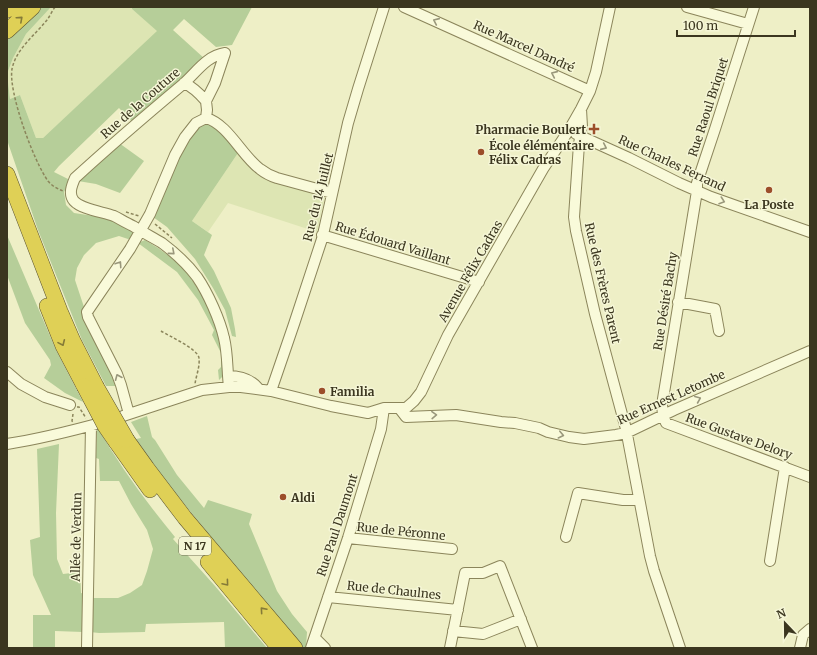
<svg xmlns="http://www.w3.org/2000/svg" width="817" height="655" viewBox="0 0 817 655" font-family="Merriweather,serif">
<rect width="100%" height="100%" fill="#eeefc6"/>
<!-- farmland -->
<path fill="#dde5b3" d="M 51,7 L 132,7 L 132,9 L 158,31 L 43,138 L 36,138 L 20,95 L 10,99 L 7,74 L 13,58 L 26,34 Z
M 240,150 L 253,166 L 325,195 L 317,232 L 228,203 L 208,232 L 192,221 Z"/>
<!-- green -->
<path fill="#b6ce99" d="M 40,7 L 51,7 L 26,34 L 13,58 L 7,74 L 10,99 L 20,95 L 36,138 L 43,138 L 157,31 L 132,9 L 132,7 L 252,7 L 232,45 L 216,47 L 184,19 L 173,30 L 205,59 L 133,123 L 119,108 L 59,166 L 54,172 L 70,180 L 64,192 L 66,205 L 74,213 L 94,216 L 110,220 L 133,232 L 131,240 L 119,236 L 96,243 L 84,255 L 77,268 L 75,280 L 85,310 L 119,386 L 106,386 L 82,340 L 38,230 L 7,140 L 7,39 Z
M 211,122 L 240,150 L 192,221 L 212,235 L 204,255 L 214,271 L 231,308 L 235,329 L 236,337 L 232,336 L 225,310 L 213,288 L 195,259 L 167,227 L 153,217 L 182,149 L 199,125 Z
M 119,143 L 144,161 L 120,193 L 96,184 L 78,181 Z
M 7,235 L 56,350 L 83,402 L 65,393 L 44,378 L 51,365 L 50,360 L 25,323 L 7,275 Z
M 145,240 L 158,248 L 183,266 L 202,295 L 214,316 L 221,339 L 225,374 L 219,380 L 218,370 L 221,367 L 221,353 L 212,335 L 214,330 L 198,300 L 177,272 L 138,243 Z
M 147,416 L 152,437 L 155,440 L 177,475 L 204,508 L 208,500 L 252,514 L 249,524 L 277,591 L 292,614 L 307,632 L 306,648 L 303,648 L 189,510 L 162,476 L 136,439 L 141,438 L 131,422 Z
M 97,427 C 120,466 146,502 175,537 L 173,539 L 215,586 L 267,648 L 225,648 L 224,622 L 146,624 L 145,632 L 99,633 L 90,632 L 90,597 L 93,598 L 118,598 L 130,593 L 142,585 L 147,571 L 153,549 L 147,530 L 131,504 L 119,481 L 100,481 L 99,459 L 96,458 Z
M 59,444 L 56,513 L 57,559 L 63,574 L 80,572 L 81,593 L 84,594 L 83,632 L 55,631 L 55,648 L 33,648 L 33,615 L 51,615 L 33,575 L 30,540 L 40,537 L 37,449 Z"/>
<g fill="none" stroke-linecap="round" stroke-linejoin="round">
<defs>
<path id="minor" d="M 404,7 L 590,91
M 687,7 L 748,24
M 754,7 L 715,129 L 697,183 L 697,191 L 662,405 L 663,415 L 666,423 L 810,477
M 184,83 C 193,87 199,93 206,101
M 581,109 L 582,127 L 579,144 L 574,217 L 576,231 L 595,314 L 626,429 L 650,556 L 654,571 L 680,648
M 206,118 C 228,124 242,156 260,169 C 265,173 271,176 277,178 L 332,193
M 576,134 L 629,158 L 679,183 L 711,197 L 810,232
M 322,235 L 479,282
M 678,302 L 715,309 L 719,331
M 7,372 L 21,384 L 45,397 L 70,405
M 228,376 C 240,376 251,379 259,389
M 271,391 L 294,324 L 322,239 L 348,123 L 358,89 L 384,7
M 399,408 L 406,417 L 456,415 L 501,422 L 515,423 L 539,428 L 548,432 L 569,437 L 584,439 L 616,435 L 626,433 L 674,410 L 810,351
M 129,414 L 121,385 L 117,374 L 88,317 L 87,312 L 130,249 L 150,214 L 175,155 L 185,137 L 196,123 L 206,118 L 207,110 L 206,101 L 215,83 L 225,53 C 206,56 196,73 182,85 C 145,116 110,146 75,178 C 72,185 68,194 74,201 C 81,209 103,212 114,216 C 120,219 126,223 133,226 C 142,232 152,237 162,243 C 174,252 188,265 197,277 C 208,293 220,320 224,338 C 228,354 227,371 229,387
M 123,416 L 202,390 L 229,387 L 241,387 L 271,391 L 331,406 L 368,413 L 384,408 L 406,408 L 414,401 L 421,392 L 448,335 L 543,169 L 569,130 L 581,109 L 590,91 L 596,72 L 610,7
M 7,444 C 41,439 75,430 108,421
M 566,537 L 578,493 L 623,500 L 639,500
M 348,538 L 452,549
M 770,561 L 785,467
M 328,597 L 458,610
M 453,631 L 483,634 L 521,619
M 315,638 L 325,648
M 87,648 L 91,426
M 311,648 L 348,538 L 381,429 L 384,408
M 450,648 L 465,573 L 483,573 L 500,566 L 532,648
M 800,648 L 803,635 L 810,629"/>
<path id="highway" d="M 7,10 L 14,7
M 7,31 L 33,7
M 7,174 L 60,311 L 73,341 L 96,386
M 47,306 L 63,346 L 84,386
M 127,440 L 147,468 L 185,518 L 295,648
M 116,442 L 150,490
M 208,562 L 279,648"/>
</defs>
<!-- minor casing -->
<use href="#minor" stroke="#8b855b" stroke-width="12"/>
<!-- highway casing -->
<use href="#highway" stroke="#59512f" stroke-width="16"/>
<!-- path -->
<path stroke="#8b855b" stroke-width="1.5" stroke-dasharray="3 2" stroke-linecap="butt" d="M 55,7 C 52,11 50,16 47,20 C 35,35 16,49 12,69 C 8,92 34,162 48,181 C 52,186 58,189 63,191
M 126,212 L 139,216
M 155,224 L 172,238
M 161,331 C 169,336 198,349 199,358 C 200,367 196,376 195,384
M 77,407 L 79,407 L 86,418
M 73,414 L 72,421 L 73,422"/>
<!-- minor -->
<use href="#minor" stroke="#f9fada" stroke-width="10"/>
<!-- highway -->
<use href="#highway" stroke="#dfd056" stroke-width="15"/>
<defs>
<path id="highway-bridge" d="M 84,386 L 105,426 L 116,442
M 96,386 L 127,440"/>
</defs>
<!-- highway-bridge casing -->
<use href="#highway-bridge" stroke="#59512f" stroke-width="16" stroke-linecap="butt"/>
<!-- highway-bridge -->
<use href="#highway-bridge" stroke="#dfd056" stroke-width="15"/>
</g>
<!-- one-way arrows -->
<defs><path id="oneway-chevron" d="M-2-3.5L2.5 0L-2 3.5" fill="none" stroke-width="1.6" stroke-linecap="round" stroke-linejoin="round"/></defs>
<g stroke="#857b38">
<use href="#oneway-chevron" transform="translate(20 19) rotate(-42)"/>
<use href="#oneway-chevron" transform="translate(62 343) rotate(66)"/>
<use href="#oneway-chevron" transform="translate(226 583) rotate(50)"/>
<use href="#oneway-chevron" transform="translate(263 610) rotate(-131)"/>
</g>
<g stroke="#9a987c">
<use href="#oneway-chevron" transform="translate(436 21) rotate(-156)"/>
<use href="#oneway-chevron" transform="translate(554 74) rotate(-156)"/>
<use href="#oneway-chevron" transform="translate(604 147) rotate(24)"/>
<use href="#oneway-chevron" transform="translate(722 201) rotate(19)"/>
<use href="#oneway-chevron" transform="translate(172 252) rotate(41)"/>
<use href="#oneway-chevron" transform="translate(119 264) rotate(-56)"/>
<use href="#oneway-chevron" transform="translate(118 377) rotate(-113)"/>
<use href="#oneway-chevron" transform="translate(698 399) rotate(-23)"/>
<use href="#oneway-chevron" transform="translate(434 415) rotate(-2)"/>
<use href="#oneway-chevron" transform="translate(561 435) rotate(13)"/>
</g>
<!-- markers -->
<g fill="#9c4e2a" stroke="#f5f6d6" stroke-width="1.5">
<path d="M592 123h4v4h4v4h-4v4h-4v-4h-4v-4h4z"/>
<circle cx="481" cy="152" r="4"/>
<circle cx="769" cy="190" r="4"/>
<circle cx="322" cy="391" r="4"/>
<circle cx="283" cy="497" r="4"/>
</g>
<g text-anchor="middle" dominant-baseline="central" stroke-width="3" stroke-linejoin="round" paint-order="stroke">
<!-- shield labels -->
<rect fill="#f5f6d6" stroke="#737056" stroke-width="1" x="179" y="537" width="32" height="18" rx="3"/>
<g font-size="11" font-weight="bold" fill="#3b361f">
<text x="195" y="546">N 17</text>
</g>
<!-- street labels -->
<g font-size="12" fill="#3b361f" stroke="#f5f6d6">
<text transform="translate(524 46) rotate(24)">Rue Marcel Dandré</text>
<text transform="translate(140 103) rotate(-41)">Rue de la Couture</text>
<text transform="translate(708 107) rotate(-72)">Rue Raoul Briquet</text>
<text transform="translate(672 163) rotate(25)">Rue Charles Ferrand</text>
<text transform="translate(318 197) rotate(-76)">Rue du 14 Juillet</text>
<text transform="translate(393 243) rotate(17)">Rue Édouard Vaillant</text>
<text transform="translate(470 271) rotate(-60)">Avenue Félix Cadras</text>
<text transform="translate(603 283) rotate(77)">Rue des Frères Parent</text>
<text transform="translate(665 301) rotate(-81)">Rue Désiré Bachy</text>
<text transform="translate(671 397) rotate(-24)">Rue Ernest Letombe</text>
<text transform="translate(739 436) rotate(20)">Rue Gustave Delory</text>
<text transform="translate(337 525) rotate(-72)">Rue Paul Daumont</text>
<text transform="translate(401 531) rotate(6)">Rue de Péronne</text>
<text transform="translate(76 537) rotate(-89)">Allée de Verdun</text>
<text transform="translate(394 590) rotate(6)">Rue de Chaulnes</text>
</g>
<!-- poi labels -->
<g font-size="12" font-weight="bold" fill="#3b361f" stroke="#f5f6d6" text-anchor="start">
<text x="586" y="129" text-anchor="end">Pharmacie Boulert</text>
<text x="489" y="145">École élémentaire<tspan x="489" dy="14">Félix Cadras</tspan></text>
<text x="769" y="204" text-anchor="middle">La Poste</text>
<text x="330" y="391">Familia</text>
<text x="291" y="497">Aldi</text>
</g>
</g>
<!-- border -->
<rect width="817" height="655" fill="none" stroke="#3b361f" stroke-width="16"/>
<!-- north arrow -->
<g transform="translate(785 623) rotate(338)" stroke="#f5f6d6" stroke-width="3" paint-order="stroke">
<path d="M0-3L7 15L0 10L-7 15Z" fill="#3b361f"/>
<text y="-6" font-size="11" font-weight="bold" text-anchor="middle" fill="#3b361f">N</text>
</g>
<!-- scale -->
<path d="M677 30v6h118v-6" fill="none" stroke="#3b361f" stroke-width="2"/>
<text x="683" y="30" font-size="12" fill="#3b361f" stroke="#f5f6d6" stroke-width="3" paint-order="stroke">100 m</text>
</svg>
